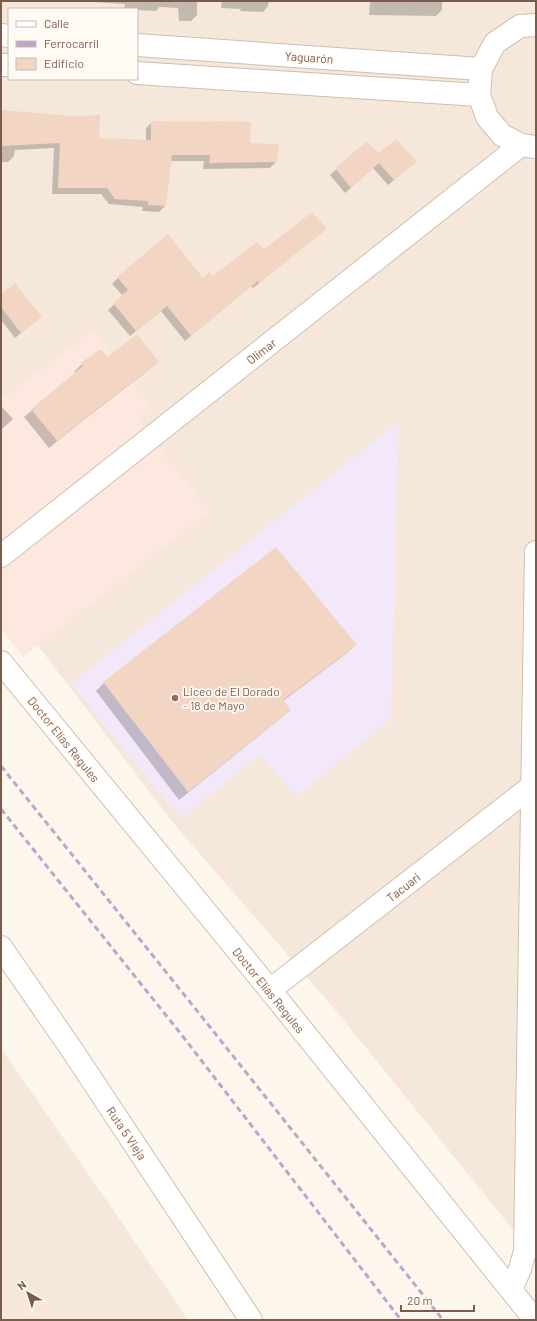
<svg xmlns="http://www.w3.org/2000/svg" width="537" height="1321" viewBox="0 0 537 1321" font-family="Barlow,sans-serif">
<rect width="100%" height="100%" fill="#fdf6ec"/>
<!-- residential -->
<path fill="#f5e8da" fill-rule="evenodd" d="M 1,1 L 536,1 L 536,1258 L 332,1006 L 174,824 L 1,597 ZM 9,9 L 137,9 L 137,79 L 9,79 Z
M 1,1048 L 116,1214 L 188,1320 L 1,1320 Z"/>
<!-- commercial -->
<path fill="#fde8e0" d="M 93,330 L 151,407 L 137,420 L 210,511 L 23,657 L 1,628 L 1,394 L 4,397 Z"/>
<!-- education -->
<path fill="#f3e8fa" d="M 399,421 L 391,719 L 296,797 L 260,755 L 181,819 L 71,684 Z"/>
<!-- shadow -->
<path fill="#0003" d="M 75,1 L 197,1 L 197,15 L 191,21 L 179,21 L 178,8 L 159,7 L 156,11 L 137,10 L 137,9 L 124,9 L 125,4 Z
M 222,1 L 269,1 L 268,6 L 263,12 L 240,11 L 241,9 L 221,8 Z
M 370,1 L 442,1 L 442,10 L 436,16 L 369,15 Z
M 1,111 L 98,139 L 146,141 L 146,128 L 152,122 L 249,144 L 276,162 L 270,168 L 203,169 L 204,161 L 171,161 L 165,206 L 159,212 L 142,211 L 143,207 L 109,204 L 101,194 L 52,194 L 54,148 L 15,150 L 14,156 L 8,162 L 1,162 Z
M 366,143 L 378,154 L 410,167 L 388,185 L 373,168 L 345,193 L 330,175 Z
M 325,229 L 253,288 L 251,286 L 185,341 L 161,311 L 130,336 L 108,310 L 123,296 L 112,284 L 118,278 L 203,279 L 213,278 L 264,250 Z
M 1,295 L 40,317 L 15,338 L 1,320 Z
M 101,350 L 108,359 L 158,362 L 150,369 L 86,418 L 49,448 L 24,417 L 76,374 L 74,372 L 82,364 Z
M 1,406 L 13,419 L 1,430 Z
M 355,645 L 347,653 L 283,701 L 290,710 L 281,718 L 179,800 L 96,691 L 104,683 Z"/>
<!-- building -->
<path fill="#f3d5c3" d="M 1,110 L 73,116 L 100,115 L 99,138 L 151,140 L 151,121 L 213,122 L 213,121 L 251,122 L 250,143 L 279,144 L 277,162 L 209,163 L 210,155 L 172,155 L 166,206 L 148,205 L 148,201 L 115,199 L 107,188 L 58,188 L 60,143 L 1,146 Z
M 396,139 L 417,162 L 394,180 L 379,163 L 351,188 L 335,168 L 366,142 L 379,153 Z
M 312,212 L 327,229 L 259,283 L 258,281 L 191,336 L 167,306 L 136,331 L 113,303 L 128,290 L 117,277 L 168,234 L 203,278 L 209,272 L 213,276 L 257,242 L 264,249 Z
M 15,283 L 42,317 L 21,333 L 1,307 L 1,294 Z
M 137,334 L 159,362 L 94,411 L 57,441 L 31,409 L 83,366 L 81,363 L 101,349 L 108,357 Z
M 276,547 L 357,645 L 283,700 L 291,710 L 188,792 L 103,682 Z"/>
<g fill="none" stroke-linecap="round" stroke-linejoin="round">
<defs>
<path id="minor" d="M 1,35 L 9,36
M 137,45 L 481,69
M 1,65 L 9,65
M 137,73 L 479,95
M 535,147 L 521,145 L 502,135 L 487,117 L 479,95 L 481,69 L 495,43 L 520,26 L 536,25
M 1,556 L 521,145
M 1,662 L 270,990 L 535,1320
M 1,947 L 72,1050 L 251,1320
M 270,990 L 536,783
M 511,1290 L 520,1269 L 525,1251 L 536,552"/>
</defs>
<!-- minor casing -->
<use href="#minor" stroke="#d1beb0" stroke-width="24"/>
<!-- minor -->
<use href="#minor" stroke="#fff" stroke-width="22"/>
<!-- rail -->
<path stroke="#b9a8c9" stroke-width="3" stroke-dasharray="6 4" stroke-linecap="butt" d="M 1,766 L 206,1022 L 443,1320
M 1,809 L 181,1034 L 401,1320"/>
</g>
<!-- markers -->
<circle fill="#8d6e63" stroke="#fffaf3" stroke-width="1.5" cx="175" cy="698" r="4"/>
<g text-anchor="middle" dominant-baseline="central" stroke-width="3.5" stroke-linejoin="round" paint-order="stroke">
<!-- street labels -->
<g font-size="12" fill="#7a5c4d" stroke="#fffaf3">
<text transform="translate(309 57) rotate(4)">Yaguarón</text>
<text transform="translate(261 351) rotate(-38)">Olimar</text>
<text transform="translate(64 739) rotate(51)">Doctor Elías Regules</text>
<text transform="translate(403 887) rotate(-38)">Tacuari</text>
<text transform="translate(269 990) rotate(51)">Doctor Elías Regules</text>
<text transform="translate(127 1133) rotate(56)">Ruta 5 Vieja</text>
</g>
<!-- education labels -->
<g font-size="12" fill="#785e54" stroke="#fffaf3" text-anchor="start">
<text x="183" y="691">Liceo de El Dorado<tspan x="183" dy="14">- 18 de Mayo</tspan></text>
</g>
</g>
<!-- border -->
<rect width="537" height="1321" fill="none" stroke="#7a5c4d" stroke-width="4"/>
<!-- legend -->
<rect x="8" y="8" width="130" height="72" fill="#fffaf3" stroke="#cabbb1"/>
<rect x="16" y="21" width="20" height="6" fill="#ffffff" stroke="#cabbb1"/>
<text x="44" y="28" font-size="12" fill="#7a5c4d">Calle</text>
<rect x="16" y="41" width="20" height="6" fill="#b9a8c9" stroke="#cabbb1"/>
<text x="44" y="48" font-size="12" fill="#7a5c4d">Ferrocarril</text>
<rect x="16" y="58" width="20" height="12" fill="#f3d5c3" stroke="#cabbb1"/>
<text x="44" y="68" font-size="12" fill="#7a5c4d">Edificio</text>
<!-- north arrow -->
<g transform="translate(28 1293) rotate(321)" stroke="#fffaf3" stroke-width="3" paint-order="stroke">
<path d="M0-3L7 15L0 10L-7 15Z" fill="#7a5c4d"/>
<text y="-6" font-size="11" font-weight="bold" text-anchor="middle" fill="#7a5c4d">N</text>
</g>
<!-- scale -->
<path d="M401 1305v6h73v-6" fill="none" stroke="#7a5c4d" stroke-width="2"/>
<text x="407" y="1305" font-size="12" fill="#7a5c4d" stroke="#fffaf3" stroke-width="3" paint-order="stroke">20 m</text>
</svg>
